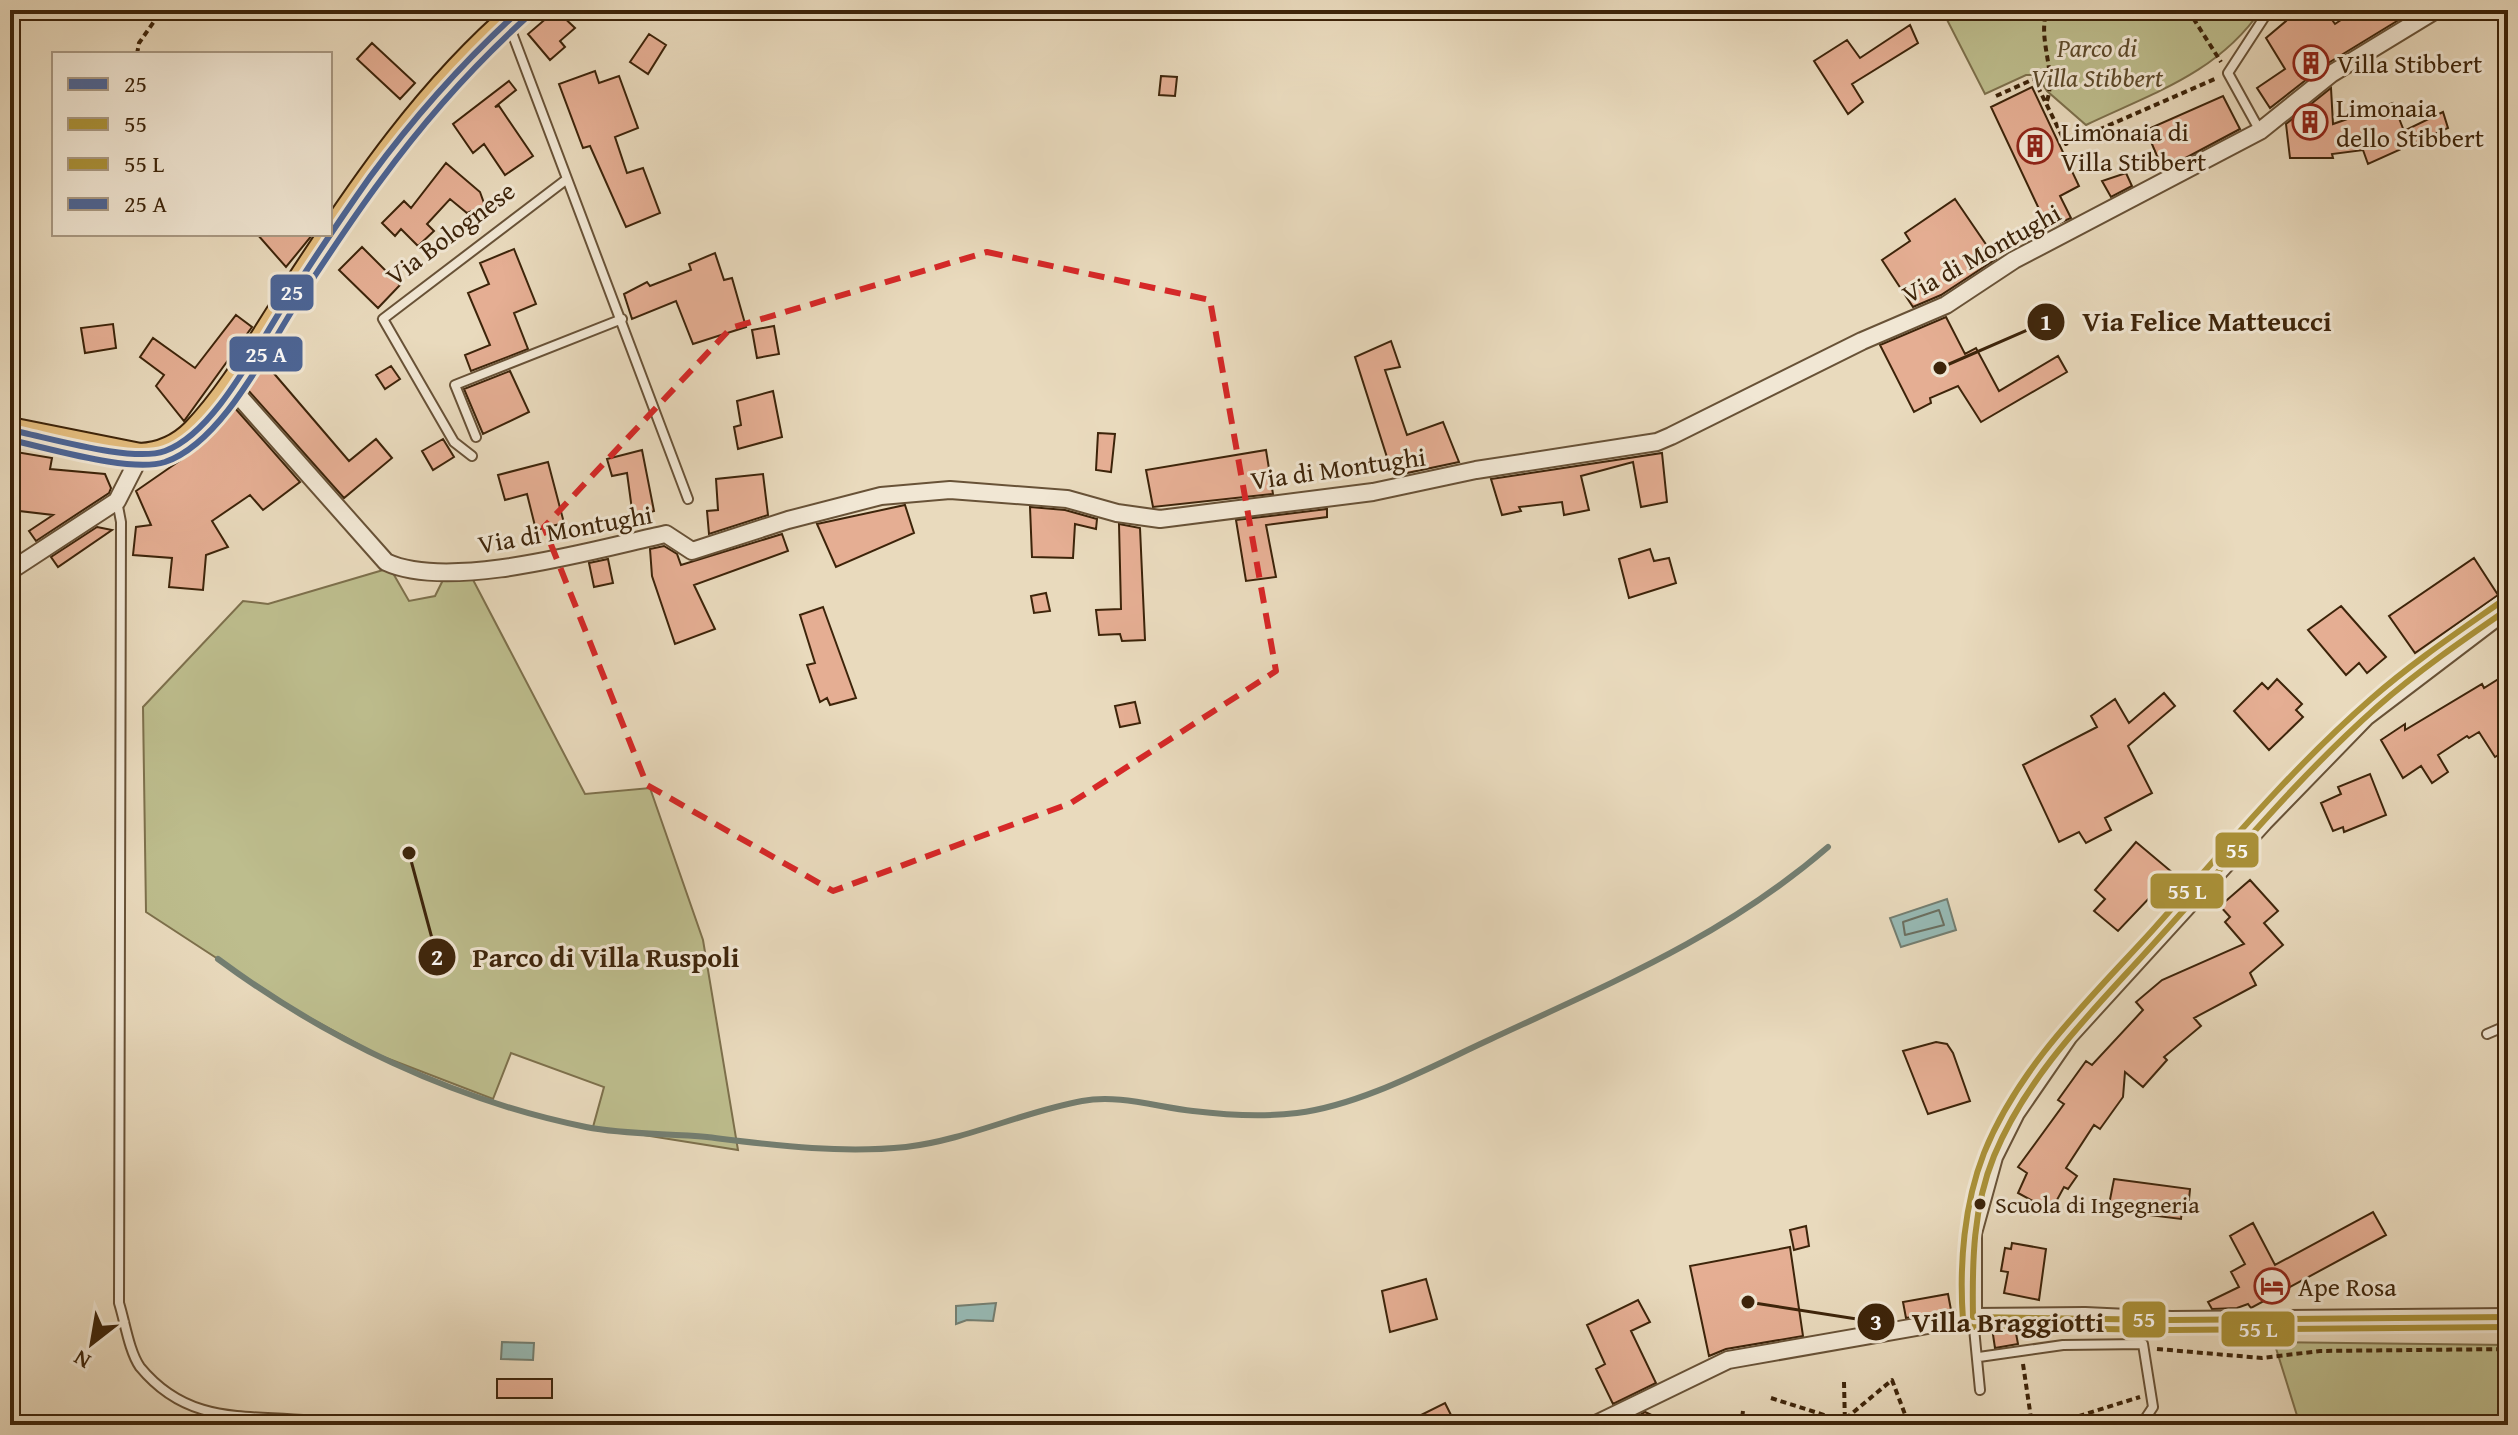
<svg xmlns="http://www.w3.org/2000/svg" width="2518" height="1435" viewBox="0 0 2518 1435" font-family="'Gentium Book Plus',serif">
<rect width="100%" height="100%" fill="#e9dabd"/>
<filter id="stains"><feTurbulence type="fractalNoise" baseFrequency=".0025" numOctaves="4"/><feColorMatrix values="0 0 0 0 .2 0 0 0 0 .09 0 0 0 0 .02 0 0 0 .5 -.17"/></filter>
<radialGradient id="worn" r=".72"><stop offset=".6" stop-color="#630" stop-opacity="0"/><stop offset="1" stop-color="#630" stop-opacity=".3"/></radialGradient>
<!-- green -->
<path fill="#bdbd8d" stroke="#7d704c" stroke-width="2" d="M 1942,10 L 2261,10 C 2218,73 2153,93 2086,125 L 2047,91 L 2037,75 L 2026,75 L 1985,94 Z
M 390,568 L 409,601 L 435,596 L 445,576 L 470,574 L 585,794 L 650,788 L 703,940 L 738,1150 L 593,1127 L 604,1087 L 511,1053 L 493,1099 L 376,1054 L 299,1012 L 146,912 L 143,707 L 243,601 L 268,604 Z
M 2274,1342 L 2508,1345 L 2508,1425 L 2300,1425 Z"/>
<!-- water -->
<path fill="#97bab5" stroke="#737e71" stroke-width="2" d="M 1947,899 L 1956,930 L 1901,947 L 1890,918 Z
M 996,1303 L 993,1321 L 967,1320 L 956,1324 L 956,1306 Z
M 502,1342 L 534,1343 L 533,1360 L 501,1359 Z"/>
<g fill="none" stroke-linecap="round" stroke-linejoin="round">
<!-- shore -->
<path stroke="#6a6f60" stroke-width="2" d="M 1939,910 L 1944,925 L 1905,935 L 1903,922 Z"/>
<!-- stream -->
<path stroke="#737e71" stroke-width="6" d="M 218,959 C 326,1039 453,1100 586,1127 C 626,1135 667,1133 707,1137 C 773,1145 839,1154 906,1147 C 966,1140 1022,1112 1082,1101 C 1118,1094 1157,1107 1193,1111 C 1226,1115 1264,1117 1297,1113 C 1362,1105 1432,1066 1491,1039 C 1613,982 1725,936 1828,847"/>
</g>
<!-- building -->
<path fill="#e5ae93" stroke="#3d240a" stroke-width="2" d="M 556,10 L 575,28 L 560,41 L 565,47 L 550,60 L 528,34 Z
M 2299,10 L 2325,10 L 2335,24 L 2356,10 L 2415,10 L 2325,65 L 2270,108 L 2257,88 L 2285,69 L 2266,38 Z
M 1910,25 L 1918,43 L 1852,84 L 1863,102 L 1848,114 L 1814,61 L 1847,40 L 1860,58 Z
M 649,34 L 666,45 L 648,74 L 630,62 Z
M 372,43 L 415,83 L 400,99 L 357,59 Z
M 595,71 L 599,83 L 619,76 L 638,128 L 615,137 L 627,173 L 643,168 L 660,213 L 626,227 L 590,146 L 583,148 L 559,84 Z
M 1161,76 L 1177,77 L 1175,96 L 1159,95 Z
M 509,81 L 516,90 L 495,107 L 499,106 L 533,156 L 505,175 L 484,144 L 473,153 L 453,124 Z
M 2032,87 L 2079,186 L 2060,196 L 2071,218 L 2048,228 L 1991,107 Z
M 2331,88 L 2333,124 L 2393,103 L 2404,131 L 2443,112 L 2448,128 L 2368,164 L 2363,150 L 2332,154 L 2333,158 L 2290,158 L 2286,124 Z
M 2223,96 L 2240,129 L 2163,170 L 2146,130 Z
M 446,163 L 480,192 L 485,206 L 467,213 L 450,199 L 427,224 L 434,231 L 418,246 L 401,229 L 395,236 L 382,223 L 404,201 L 411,208 Z
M 2126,173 L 2132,186 L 2111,197 L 2102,181 Z
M 1955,199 L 1996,259 L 1941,295 L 1913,307 L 1882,260 L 1910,241 L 1905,233 Z
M 257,234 L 313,234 L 286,267 Z
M 362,247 L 400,285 L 378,308 L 339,270 Z
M 514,249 L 536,304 L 514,313 L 528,349 L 471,371 L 465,355 L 490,345 L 468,293 L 489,284 L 480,263 Z
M 715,253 L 724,280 L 732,278 L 746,327 L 693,344 L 676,301 L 632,319 L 624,294 L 647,282 L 650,286 L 691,270 L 689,264 Z
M 236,315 L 252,327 L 184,421 L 156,386 L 164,375 L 140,357 L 153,338 L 195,368 Z
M 1946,317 L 1965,354 L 1976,348 L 1999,391 L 2058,356 L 2067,372 L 1981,422 L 1958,386 L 1930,398 L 1931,403 L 1914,412 L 1880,345 Z
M 113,324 L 116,348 L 85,353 L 81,328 Z
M 774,326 L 779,354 L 757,358 L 752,330 Z
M 1391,341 L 1400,367 L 1385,370 L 1407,435 L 1443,422 L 1459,462 L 1393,476 L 1355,357 Z
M 265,363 L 349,461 L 376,439 L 392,458 L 344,498 L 247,389 Z
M 391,366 L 400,379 L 385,389 L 376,375 Z
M 510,371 L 529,412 L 483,434 L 464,389 Z
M 773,391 L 782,437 L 738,449 L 734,427 L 741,425 L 737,401 Z
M 234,407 L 300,482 L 263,510 L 250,495 L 212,521 L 228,547 L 206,555 L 203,590 L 169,587 L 172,558 L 133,555 L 136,527 L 151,525 L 136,491 L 198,448 Z
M 1098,433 L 1115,434 L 1111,472 L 1096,470 Z
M 443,439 L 454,457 L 433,470 L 422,451 Z
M 642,450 L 654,511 L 633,517 L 627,473 L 612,476 L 607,459 Z
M 1266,450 L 1273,494 L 1153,507 L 1146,470 Z
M 10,451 L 52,458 L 50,469 L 105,474 L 111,488 L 109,493 L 36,541 L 29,531 L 53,515 L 11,510 Z
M 1662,453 L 1667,502 L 1641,507 L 1633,462 L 1581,476 L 1589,510 L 1564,515 L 1562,502 L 1519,507 L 1521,511 L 1502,515 L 1491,479 Z
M 548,462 L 564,523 L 536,530 L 527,494 L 505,500 L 498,475 Z
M 763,474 L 768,515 L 709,534 L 707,511 L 718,510 L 716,479 Z
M 905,505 L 914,533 L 836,567 L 817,524 Z
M 1030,507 L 1065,510 L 1097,519 L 1096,529 L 1075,524 L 1073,558 L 1032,557 Z
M 1327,509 L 1327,517 L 1266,525 L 1276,577 L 1246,581 L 1236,520 Z
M 1119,524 L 1140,528 L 1145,640 L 1122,641 L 1120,634 L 1099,635 L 1096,610 L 1121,609 Z
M 97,527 L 112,530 L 58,567 L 51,557 Z
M 782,534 L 788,551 L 694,585 L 715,629 L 675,644 L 652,576 L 650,549 L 664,546 L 677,554 L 681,565 Z
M 1650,549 L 1654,561 L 1669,558 L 1676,583 L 1629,598 L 1619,559 Z
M 2474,558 L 2498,595 L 2415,653 L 2389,616 Z
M 608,559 L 613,583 L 594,587 L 589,563 Z
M 1046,593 L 1050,611 L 1034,613 L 1031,596 Z
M 2341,606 L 2386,657 L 2367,673 L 2359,663 L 2346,675 L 2308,630 Z
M 823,607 L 856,698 L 830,705 L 827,698 L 820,702 L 807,665 L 815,663 L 800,615 Z
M 2508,673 L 2508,749 L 2495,757 L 2479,732 L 2469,738 L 2467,736 L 2438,755 L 2448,772 L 2432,783 L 2421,766 L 2403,778 L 2381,740 L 2405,724 L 2405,730 L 2482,684 L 2484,688 Z
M 2277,679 L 2302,704 L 2296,710 L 2303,717 L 2269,750 L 2234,711 L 2262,683 L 2268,689 Z
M 2164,693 L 2175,706 L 2128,746 L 2152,793 L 2105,818 L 2111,830 L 2086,843 L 2079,832 L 2059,842 L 2023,765 L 2097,727 L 2091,716 L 2115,699 L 2129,723 Z
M 1135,702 L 1140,723 L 1120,727 L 1115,706 Z
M 2370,774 L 2386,815 L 2344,832 L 2343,827 L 2333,831 L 2321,803 L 2341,794 L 2338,787 Z
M 2136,842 L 2173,873 L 2118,931 L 2094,911 L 2105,899 L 2095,890 Z
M 2250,880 L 2278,911 L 2264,923 L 2283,945 L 2250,973 L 2256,985 L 2194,1018 L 2201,1026 L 2164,1057 L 2167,1060 L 2143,1087 L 2125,1072 L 2123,1097 L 2100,1129 L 2094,1125 L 2066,1168 L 2077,1176 L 2068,1189 L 2064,1187 L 2051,1211 L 2018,1193 L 2027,1173 L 2018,1167 L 2064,1104 L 2058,1100 L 2086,1061 L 2092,1065 L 2143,1010 L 2136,1002 L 2162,980 L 2244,944 L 2225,922 L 2230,917 L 2220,906 Z
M 1936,1042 L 1947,1044 L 1953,1053 L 1970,1101 L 1928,1114 L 1903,1051 Z
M 2114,1179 L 2190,1189 L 2188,1210 L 2182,1210 L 2181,1219 L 2108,1210 Z
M 2373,1212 L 2386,1235 L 2251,1308 L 2248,1304 L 2237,1308 L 2212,1309 L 2208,1302 L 2239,1287 L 2231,1272 L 2245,1264 L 2230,1236 L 2253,1223 L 2275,1265 Z
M 1806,1226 L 1809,1246 L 1794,1250 L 1790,1230 Z
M 2012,1243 L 2046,1249 L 2039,1300 L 2004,1293 L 2008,1272 L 2001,1271 L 2005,1248 L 2011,1249 Z
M 1790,1247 L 1803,1336 L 1726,1349 L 1709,1356 L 1690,1266 Z
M 1426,1279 L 1437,1319 L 1390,1332 L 1382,1291 Z
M 1948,1294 L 1951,1310 L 1906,1318 L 1903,1302 Z
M 1638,1300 L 1650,1322 L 1631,1331 L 1656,1383 L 1613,1404 L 1596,1369 L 1605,1364 L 1587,1325 Z
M 1992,1328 L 2015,1328 L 2018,1344 L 1995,1348 Z
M 497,1379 L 552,1379 L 552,1398 L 497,1398 Z
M 1445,1403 L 1456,1425 L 1401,1425 Z
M 1645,1412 L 1673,1425 L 1624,1425 Z"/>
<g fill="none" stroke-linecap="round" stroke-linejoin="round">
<defs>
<path id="service" d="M 509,25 L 688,499
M 2260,131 L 2228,73 L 2269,10
M 476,437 L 455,385 L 622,319
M 472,456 L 454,442 L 383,319 L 567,179
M 117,501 L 121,522 L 119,1303 C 125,1322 129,1351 140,1367 C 196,1435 264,1409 340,1425
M 2487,1034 L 2508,1025
M 1973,1318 L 1980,1390
M 1979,1357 L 2063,1345 L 2143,1344 L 2153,1407 L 2141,1425"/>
<path id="minor" d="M 230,386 L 386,562 C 450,592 597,549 666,534 L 692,551 L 788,520 L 881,496 L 950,490 L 1067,499 L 1117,513 L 1160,519 L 1373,492 L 1476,470 L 1657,442 L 1671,436 L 1862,341 L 1946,305 L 2014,260 L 2260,131 L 2331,74 L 2436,10
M 10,571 L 117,501 L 140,456
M 1973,1317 L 1973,1233 L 1994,1157 L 2016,1113 L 2069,1036 L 2264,822 L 2366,717 L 2508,609
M 1594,1425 L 1728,1360 L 1973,1317 L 2085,1316 L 2171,1320 L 2508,1317"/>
<path id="primary" d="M 10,430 L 140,456 C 161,455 179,447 194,432 C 234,390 263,336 295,288 C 360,188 429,87 520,10"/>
</defs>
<!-- service casing -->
<use href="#service" stroke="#685237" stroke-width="12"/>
<!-- minor casing -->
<use href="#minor" stroke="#685237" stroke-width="20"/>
<!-- primary casing -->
<use href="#primary" stroke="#3d240a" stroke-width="28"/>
<!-- path -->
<path stroke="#3d240a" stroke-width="4" stroke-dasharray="6 4" stroke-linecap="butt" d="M 2188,10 L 2221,62
M 137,54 L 139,43 L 162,10
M 1996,96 L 2034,79 L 2066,144 L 2217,78
M 2047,101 C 2057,70 2037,41 2047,10
M 2157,1349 L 2262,1358 L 2320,1351 L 2508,1349
M 2023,1364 L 2032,1425
M 1844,1382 L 1845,1425
M 1771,1398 L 1843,1421
M 1741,1425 L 1743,1411
M 1838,1425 L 1892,1380 L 1909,1425
M 2050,1425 L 2140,1397
M 2078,1425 L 2112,1416 L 2124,1425"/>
<!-- service -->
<use href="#service" stroke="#f1e7d4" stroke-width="8"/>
<!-- minor -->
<use href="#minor" stroke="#f1e7d4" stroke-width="16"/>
<!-- primary -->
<use href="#primary" stroke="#e4bd7e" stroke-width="24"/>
<defs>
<path id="bus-1" d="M 10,430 C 47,437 132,463 165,451 C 215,433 257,346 286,302 C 313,260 341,218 370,177 C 415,116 464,61 520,10"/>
<path id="bus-2" d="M 2508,609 C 2463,640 2418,671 2377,707 C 2297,778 2229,861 2157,940 C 2097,1007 2029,1071 1994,1156 C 1973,1207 1972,1263 1973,1317 L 2171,1320 L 2508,1317"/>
<path id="bus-3" d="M 2502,601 C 2458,632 2412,663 2371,699 C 2291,769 2222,852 2151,932 C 2089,1000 2019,1066 1984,1153 C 1964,1204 1959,1265 1963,1320 L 1972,1327 L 2171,1330 L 2508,1327"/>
<path id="bus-4" d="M 10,440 C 49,448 130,473 165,462 C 221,443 265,353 295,306 C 323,263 351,220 381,180 C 424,121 472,67 527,17"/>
</defs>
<!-- bus-1 casing -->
<use href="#bus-1" stroke="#f1e7d4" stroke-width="12"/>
<!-- bus-2 casing -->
<use href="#bus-2" stroke="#f1e7d4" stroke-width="12"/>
<!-- bus-3 casing -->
<use href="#bus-3" stroke="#f1e7d4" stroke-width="12"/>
<!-- bus-4 casing -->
<use href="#bus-4" stroke="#f1e7d4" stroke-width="12"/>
<!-- bus-1 -->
<use href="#bus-1" stroke="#4c6596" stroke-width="6"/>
<!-- bus-2 -->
<use href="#bus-2" stroke="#aa9138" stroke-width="6"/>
<!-- bus-3 -->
<use href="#bus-3" stroke="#aa9138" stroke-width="6"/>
<!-- bus-4 -->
<use href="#bus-4" stroke="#4c6596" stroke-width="6"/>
</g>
<!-- marked area -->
<path fill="none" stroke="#d62828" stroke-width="6" stroke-dasharray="16 10" stroke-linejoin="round" d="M 987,252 L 1210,300 L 1276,671 L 1071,803 L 833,891 L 647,785 L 544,527 L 731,328 Z"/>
<!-- icons -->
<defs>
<symbol id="building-ring" viewBox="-11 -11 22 22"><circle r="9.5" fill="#f1e7d4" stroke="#8f2418" stroke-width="1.5"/><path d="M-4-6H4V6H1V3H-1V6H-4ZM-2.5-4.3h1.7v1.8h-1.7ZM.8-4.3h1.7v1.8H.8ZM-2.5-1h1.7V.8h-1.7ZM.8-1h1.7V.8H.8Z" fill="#8f2418"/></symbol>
<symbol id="hotel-ring" viewBox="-11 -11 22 22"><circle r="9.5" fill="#f1e7d4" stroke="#8f2418" stroke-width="1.5"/><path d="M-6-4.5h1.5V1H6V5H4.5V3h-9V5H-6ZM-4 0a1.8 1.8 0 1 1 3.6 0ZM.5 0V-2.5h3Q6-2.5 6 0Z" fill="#8f2418"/></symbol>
</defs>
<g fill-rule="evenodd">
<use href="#building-ring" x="2291" y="43" width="40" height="40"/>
<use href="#building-ring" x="2290" y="102" width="40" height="40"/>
<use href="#building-ring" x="2015" y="126" width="40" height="40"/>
<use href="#hotel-ring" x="2252" y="1266" width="40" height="40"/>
</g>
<!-- markers -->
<circle fill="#3d240a" stroke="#f1e7d4" stroke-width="3" cx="1980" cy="1204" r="7"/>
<g text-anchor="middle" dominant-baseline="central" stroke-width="6" stroke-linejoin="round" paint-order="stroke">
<!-- bus labels -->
<g font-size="24" fill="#3d240a" stroke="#f1e7d4" text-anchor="start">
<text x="1995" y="1204">Scuola di Ingegneria</text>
</g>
<!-- park labels -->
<g font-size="26" font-style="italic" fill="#5d4a2b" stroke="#f1e7d4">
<text x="2097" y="47">Parco di<tspan x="2097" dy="30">Villa Stibbert</tspan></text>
</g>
<!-- poi labels -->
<g font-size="26" fill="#3d240a" stroke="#f1e7d4" text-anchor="start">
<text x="2337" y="63">Villa Stibbert</text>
<text x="2336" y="107">Limonaia<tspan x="2336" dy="30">dello Stibbert</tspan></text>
<text x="2061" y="131">Limonaia di<tspan x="2061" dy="30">Villa Stibbert</tspan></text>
<text x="2298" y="1286">Ape Rosa</text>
</g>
<!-- street labels -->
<g font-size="26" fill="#3d240a" stroke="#f1e7d4">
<text transform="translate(450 233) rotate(-37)">Via Bolognese</text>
<text transform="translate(1981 253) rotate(-29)">Via di Montughi</text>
<text transform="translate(1338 468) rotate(-8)">Via di Montughi</text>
<text transform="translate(565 529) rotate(-10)">Via di Montughi</text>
</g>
</g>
<!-- callouts -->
<path fill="none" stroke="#3d240a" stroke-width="3" d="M1940 368L2046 322M409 853L437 957M1748 1302L1876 1322"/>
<g fill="#3d240a" stroke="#f1e7d4" stroke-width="3">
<circle cx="1940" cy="368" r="8"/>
<circle cx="409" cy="853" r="8"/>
<circle cx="1748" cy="1302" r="8"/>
<circle cx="2046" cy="322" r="20"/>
<circle cx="437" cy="957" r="20"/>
<circle cx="1876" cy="1322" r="20"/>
</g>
<g font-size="24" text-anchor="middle" font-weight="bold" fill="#fff">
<text x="2046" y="330">1</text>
<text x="437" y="965">2</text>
<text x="1876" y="1330">3</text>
</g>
<g font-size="28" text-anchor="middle" font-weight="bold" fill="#3d240a" stroke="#f1e7d4" stroke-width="6" stroke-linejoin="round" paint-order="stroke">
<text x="2207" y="331">Via Felice Matteucci</text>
<text x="606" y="967">Parco di Villa Ruspoli</text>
<text x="2008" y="1332">Villa Braggiotti</text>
</g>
<g stroke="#f1e7d4" stroke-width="3">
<rect x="269" y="273" width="46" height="39" rx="8" fill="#4c6596"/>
<rect x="228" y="335" width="76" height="38" rx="8" fill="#4c6596"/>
<rect x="2214" y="831" width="46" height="38" rx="8" fill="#aa9138"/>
<rect x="2149" y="872" width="76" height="38" rx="8" fill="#aa9138"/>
<rect x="2121" y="1300" width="46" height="39" rx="8" fill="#aa9138"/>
<rect x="2220" y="1310" width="76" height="38" rx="8" fill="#aa9138"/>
</g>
<g font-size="22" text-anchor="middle" font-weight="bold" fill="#fff">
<text x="292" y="300">25</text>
<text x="266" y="362">25 A</text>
<text x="2237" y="858">55</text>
<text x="2187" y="899">55 L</text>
<text x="2144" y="1327">55</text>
<text x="2258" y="1337">55 L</text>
</g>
<!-- margin -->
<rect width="2518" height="1435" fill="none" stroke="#e9dabd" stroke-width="40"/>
<rect x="12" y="12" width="2494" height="1411" fill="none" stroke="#3d240a" stroke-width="4"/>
<rect x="20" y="20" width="2478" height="1395" fill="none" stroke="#3d240a" stroke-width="2"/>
<!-- legend -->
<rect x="52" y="52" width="280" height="184" fill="#f1e7d4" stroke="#a99983" stroke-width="2"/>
<rect x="68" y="78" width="40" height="12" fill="#4c6596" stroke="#a99983" stroke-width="2"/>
<text x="124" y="92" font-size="24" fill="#3d240a">25</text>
<rect x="68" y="118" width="40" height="12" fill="#aa9138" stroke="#a99983" stroke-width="2"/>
<text x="124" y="132" font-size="24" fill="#3d240a">55</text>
<rect x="68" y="158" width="40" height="12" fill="#aa9138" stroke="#a99983" stroke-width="2"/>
<text x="124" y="172" font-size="24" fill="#3d240a">55 L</text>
<rect x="68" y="198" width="40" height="12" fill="#4c6596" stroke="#a99983" stroke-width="2"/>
<text x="124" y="212" font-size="24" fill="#3d240a">25 A</text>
<!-- north arrow -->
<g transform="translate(92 1343) rotate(211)" stroke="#f1e7d4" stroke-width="6" paint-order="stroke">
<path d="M0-6L14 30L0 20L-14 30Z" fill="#3d240a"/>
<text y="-12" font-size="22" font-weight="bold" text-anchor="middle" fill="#3d240a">N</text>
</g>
<rect width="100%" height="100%" filter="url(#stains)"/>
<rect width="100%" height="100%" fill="url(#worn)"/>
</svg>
